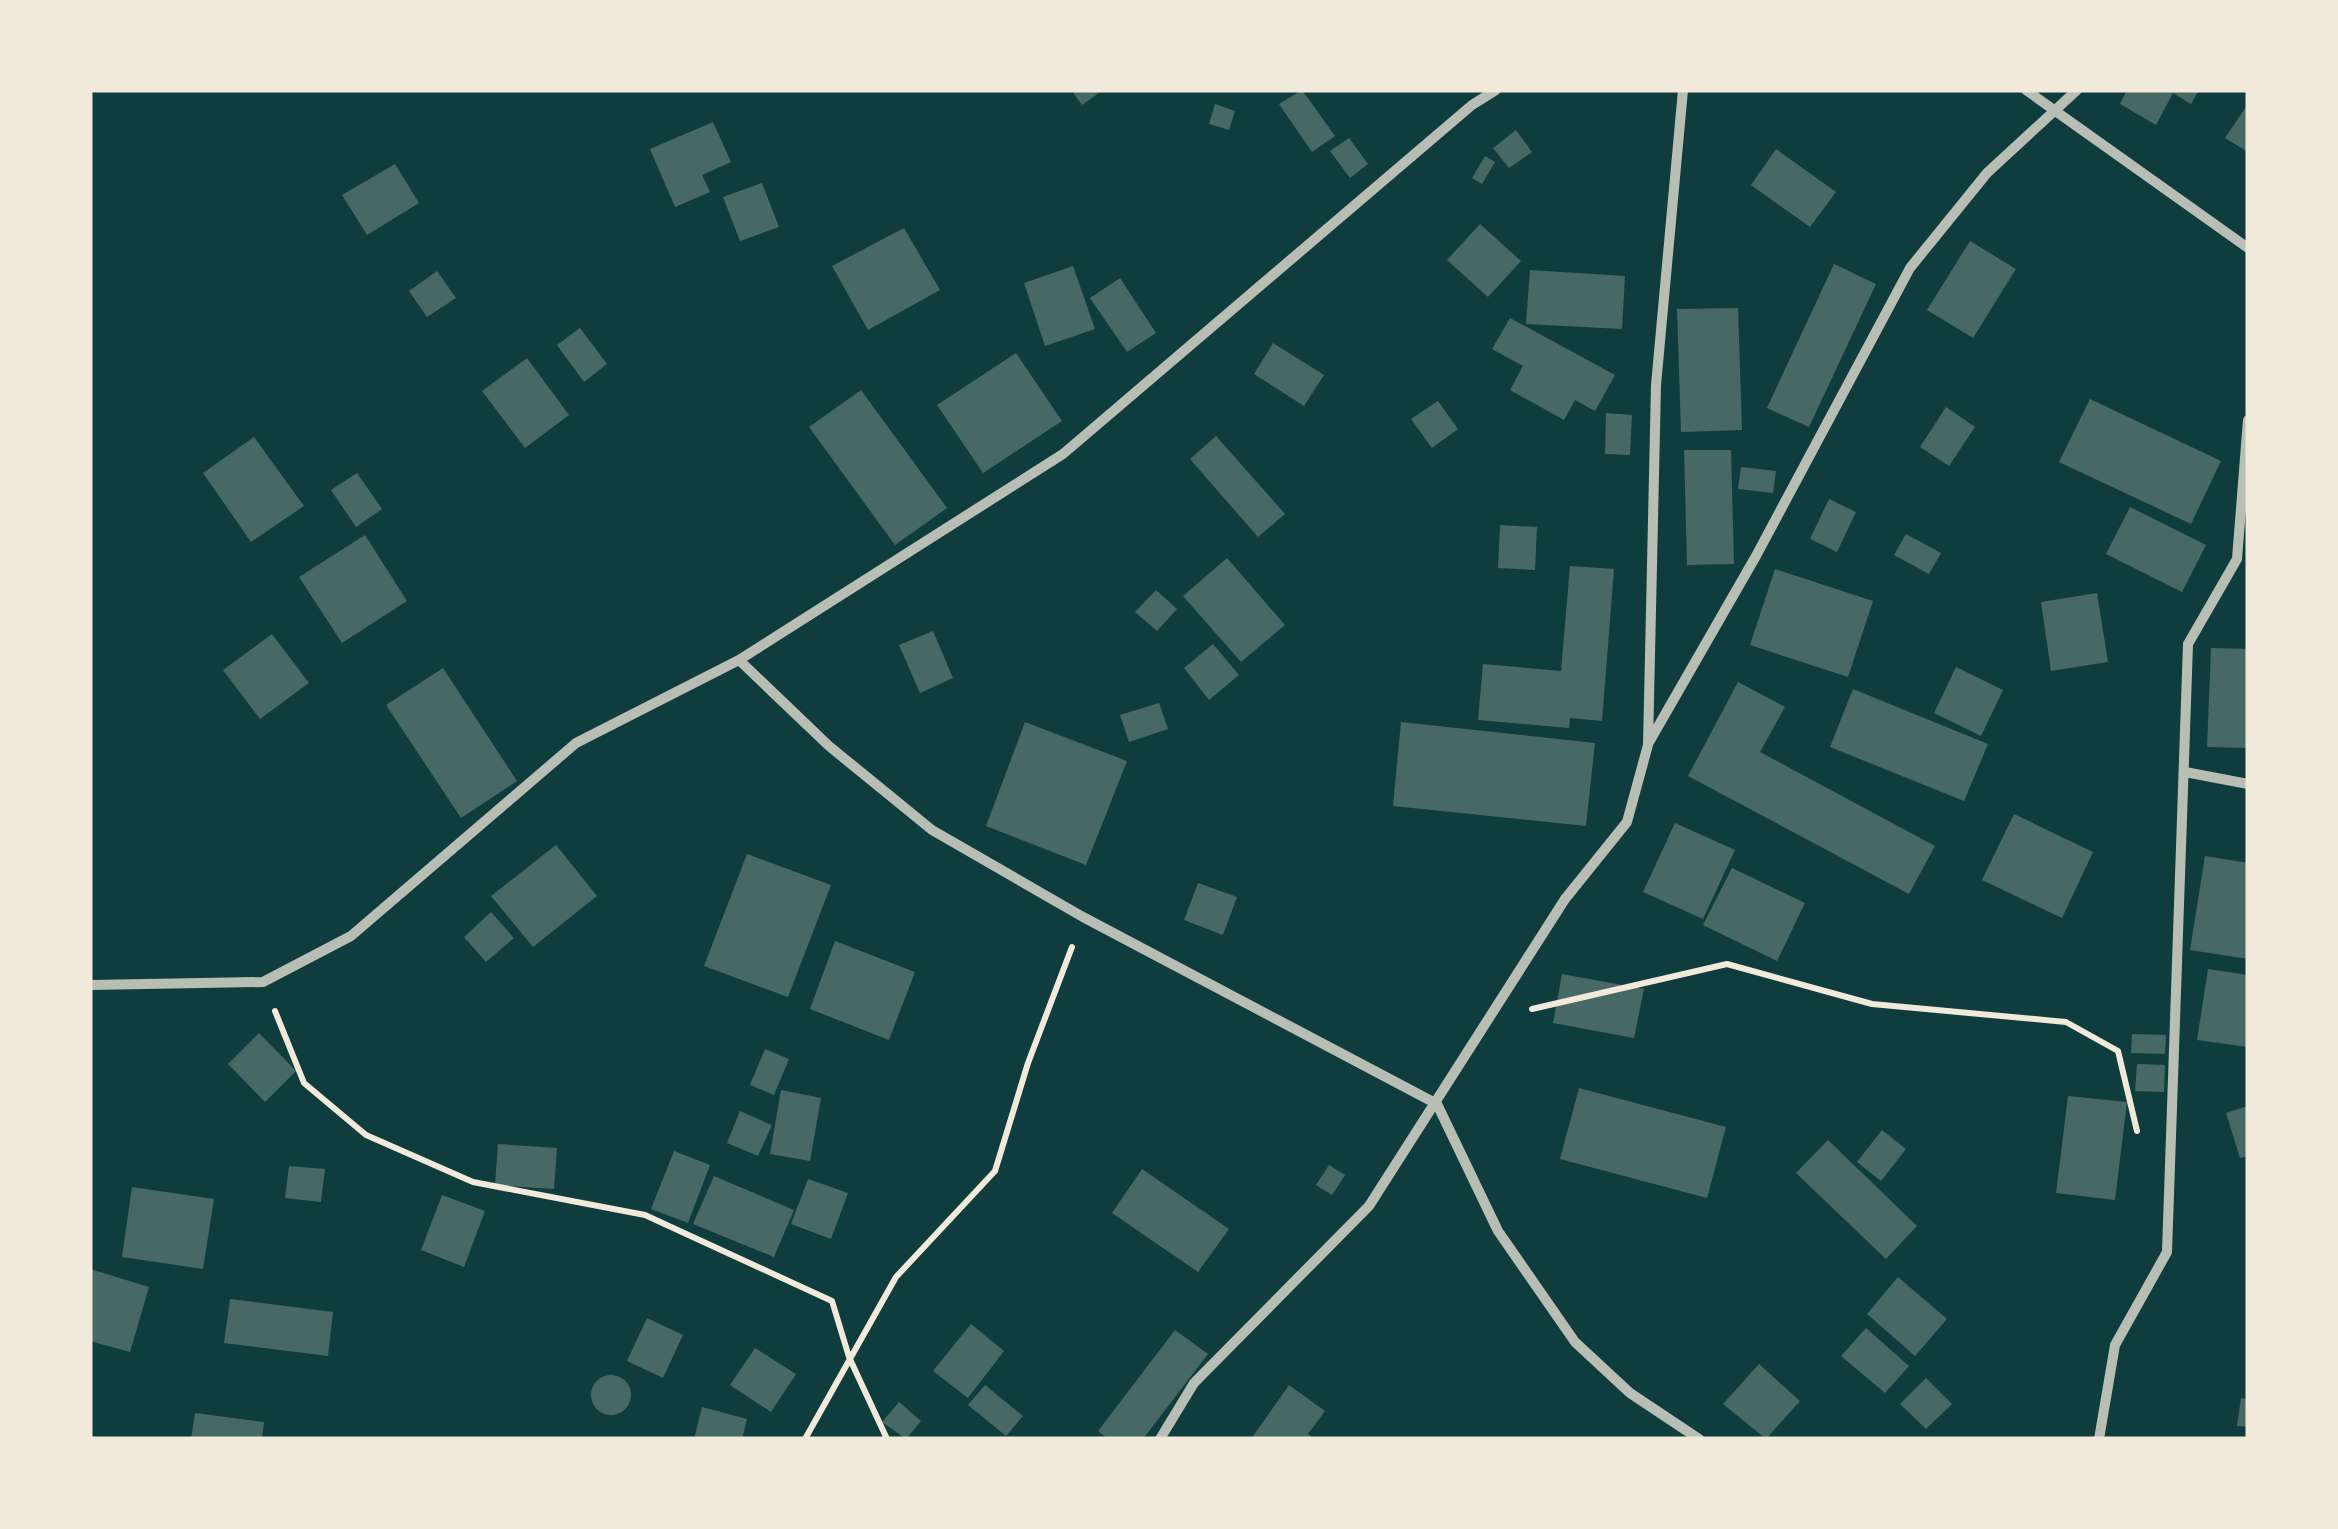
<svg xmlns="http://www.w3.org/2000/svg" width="2338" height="1529" viewBox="0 0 2338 1529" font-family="'Titillium Web',sans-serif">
<rect width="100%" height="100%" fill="#0f3d3e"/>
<!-- building -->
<path fill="#486865" d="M 1071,90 L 1103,90 L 1082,105 Z
M 1302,90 L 1335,136 L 1312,152 L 1279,104 Z
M 2127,90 L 2199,90 L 2191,104 L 2173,93 L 2156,125 L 2120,104 Z
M 1215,104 L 1235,111 L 1229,130 L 1209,124 Z
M 2248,104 L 2248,152 L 2225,138 Z
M 713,122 L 731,162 L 702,175 L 710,192 L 675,207 L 650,149 Z
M 1516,130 L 1532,152 L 1509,168 L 1493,148 Z
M 1349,138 L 1368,164 L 1350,178 L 1330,151 Z
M 1776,149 L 1836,192 L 1810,227 L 1751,185 Z
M 1485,156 L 1495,162 L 1482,184 L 1472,178 Z
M 395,164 L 419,203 L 367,235 L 342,195 Z
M 762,183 L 779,227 L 740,241 L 723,197 Z
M 1480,224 L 1521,261 L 1488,297 L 1447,260 Z
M 904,228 L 940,290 L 868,330 L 832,266 Z
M 1970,241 L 2016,269 L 1973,338 L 1927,310 Z
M 1834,264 L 1876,284 L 1809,427 L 1767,408 Z
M 1073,266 L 1095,329 L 1045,346 L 1024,283 Z
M 1530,270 L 1625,276 L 1622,329 L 1526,324 Z
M 437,271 L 456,298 L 427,317 L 409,291 Z
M 1120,278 L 1156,333 L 1127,352 L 1090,298 Z
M 1738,308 L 1742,430 L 1681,432 L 1677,309 Z
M 1510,318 L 1615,375 L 1595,411 L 1575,400 L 1564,420 L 1510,390 L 1523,366 L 1492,349 Z
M 580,328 L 607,364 L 584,382 L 557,345 Z
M 1273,343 L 1324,375 L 1304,406 L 1254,374 Z
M 1016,353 L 1062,421 L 983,473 L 937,405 Z
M 527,358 L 569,415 L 525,448 L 482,391 Z
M 861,390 L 947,508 L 895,545 L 809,427 Z
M 2090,399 L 2221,461 L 2191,524 L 2059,462 Z
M 1438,401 L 1458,429 L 1432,448 L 1411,419 Z
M 1946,407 L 1975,427 L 1949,466 L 1920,447 Z
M 1606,413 L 1632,415 L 1630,455 L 1605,454 Z
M 1216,436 L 1285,514 L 1258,537 L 1190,459 Z
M 254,437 L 304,506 L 251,542 L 203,473 Z
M 1684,450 L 1731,450 L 1734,564 L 1687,565 Z
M 1741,467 L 1776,471 L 1773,493 L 1738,489 Z
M 357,473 L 382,509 L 356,527 L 331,490 Z
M 1829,499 L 1856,512 L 1837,552 L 1810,539 Z
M 2130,507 L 2206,545 L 2182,592 L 2106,554 Z
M 1500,525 L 1537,527 L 1535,570 L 1498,568 Z
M 1906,534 L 1941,553 L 1929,574 L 1894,555 Z
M 365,535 L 407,601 L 342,643 L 299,577 Z
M 1227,558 L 1285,625 L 1241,662 L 1183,596 Z
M 1570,566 L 1614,569 L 1602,721 L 1570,718 L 1569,728 L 1478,720 L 1483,664 L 1561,671 Z
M 1775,569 L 1873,601 L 1848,677 L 1750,645 Z
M 1156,590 L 1177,609 L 1157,631 L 1135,612 Z
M 2097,593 L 2108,662 L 2051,671 L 2041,602 Z
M 933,631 L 953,678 L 920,693 L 899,645 Z
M 272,634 L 309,683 L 260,719 L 223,670 Z
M 1213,644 L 1239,675 L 1209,700 L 1184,668 Z
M 2211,648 L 2248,649 L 2248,748 L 2207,747 Z
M 1956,667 L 2003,690 L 1981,736 L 1934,713 Z
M 443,668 L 517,781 L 461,818 L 386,705 Z
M 1738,682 L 1785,707 L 1760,752 L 1935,846 L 1909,894 L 1688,776 Z
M 1853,689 L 1988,744 L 1964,801 L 1830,747 Z
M 1159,703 L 1168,729 L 1129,742 L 1120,715 Z
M 1025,722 L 1127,761 L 1086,865 L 986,826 Z
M 1401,722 L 1595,743 L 1586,826 L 1393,806 Z
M 2014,814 L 2093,852 L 2062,918 L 1982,880 Z
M 1675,823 L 1735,850 L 1703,919 L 1643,892 Z
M 556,845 L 597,896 L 533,947 L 491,896 Z
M 747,854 L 831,885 L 788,997 L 704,966 Z
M 2205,856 L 2248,863 L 2248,959 L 2190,950 Z
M 1732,868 L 1805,903 L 1777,961 L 1703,925 Z
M 1198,883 L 1237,897 L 1223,935 L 1184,920 Z
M 491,912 L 514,938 L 486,962 L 464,937 Z
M 835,941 L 915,972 L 889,1040 L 810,1009 Z
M 2208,969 L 2248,975 L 2248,1047 L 2197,1040 Z
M 1562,974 L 1644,989 L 1634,1038 L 1553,1023 Z
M 259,1033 L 296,1071 L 265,1102 L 228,1064 Z
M 2132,1034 L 2166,1035 L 2165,1054 L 2131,1053 Z
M 765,1049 L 789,1059 L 774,1095 L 750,1085 Z
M 2137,1064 L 2165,1065 L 2164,1092 L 2135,1091 Z
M 1579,1088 L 1726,1127 L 1707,1198 L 1560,1159 Z
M 781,1090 L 821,1098 L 810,1161 L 770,1154 Z
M 2068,1096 L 2127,1102 L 2115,1200 L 2056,1193 Z
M 2248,1106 L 2248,1156 L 2240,1158 L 2226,1113 Z
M 740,1111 L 772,1125 L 758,1156 L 727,1143 Z
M 1882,1130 L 1906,1149 L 1881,1181 L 1857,1162 Z
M 1828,1140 L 1917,1226 L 1886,1259 L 1796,1173 Z
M 498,1144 L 557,1148 L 554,1189 L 495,1185 Z
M 674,1151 L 710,1165 L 688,1223 L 651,1209 Z
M 1329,1165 L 1345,1175 L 1332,1195 L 1316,1185 Z
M 289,1166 L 325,1169 L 321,1202 L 285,1198 Z
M 1142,1169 L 1229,1229 L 1198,1272 L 1112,1213 Z
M 714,1176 L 794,1210 L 774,1257 L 693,1224 Z
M 808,1179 L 848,1193 L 831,1239 L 791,1224 Z
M 132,1187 L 214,1199 L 203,1269 L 122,1257 Z
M 442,1195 L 485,1211 L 464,1267 L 421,1250 Z
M 90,1269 L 149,1287 L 130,1352 L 90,1341 Z
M 1898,1277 L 1947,1319 L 1915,1356 L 1867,1314 Z
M 230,1299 L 333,1312 L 328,1356 L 224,1343 Z
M 647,1318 L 683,1335 L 663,1378 L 627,1361 Z
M 971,1324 L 1004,1351 L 968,1398 L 933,1371 Z
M 1866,1328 L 1909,1366 L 1885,1393 L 1841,1356 Z
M 1175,1330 L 1208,1354 L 1143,1439 L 1108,1439 L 1098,1431 Z
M 755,1348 L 796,1374 L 771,1412 L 730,1385 Z
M 1759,1364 L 1800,1401 L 1766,1439 L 1723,1404 Z
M591 1395a20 20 0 1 1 40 0a20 20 0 1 1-40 0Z
M 1926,1378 L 1952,1404 L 1926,1429 L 1900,1404 Z
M 985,1385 L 1023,1416 L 1006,1436 L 968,1405 Z
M 1289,1385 L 1325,1411 L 1308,1434 L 1315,1439 L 1251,1439 Z
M 2241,1398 L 2248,1399 L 2248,1427 L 2237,1426 Z
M 899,1402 L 921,1421 L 906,1439 L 882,1422 Z
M 702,1407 L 747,1419 L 742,1439 L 694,1439 Z
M 195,1413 L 264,1422 L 262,1439 L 191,1439 Z"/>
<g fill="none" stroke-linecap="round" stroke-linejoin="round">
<!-- path -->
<path stroke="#f1e9da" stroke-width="6" d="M 1532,1009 L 1727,964 L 1872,1004 L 2066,1022 L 2118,1051 L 2137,1131
M 275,1011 L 304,1083 L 366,1135 L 473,1182 L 645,1215 L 832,1301 L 849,1357 L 887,1439
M 805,1439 L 896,1277 L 995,1171 L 1028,1063 L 1072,947"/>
<!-- minor -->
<path stroke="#b8beb3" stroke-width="10" d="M 2026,90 L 2248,248
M 739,660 L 829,746 L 932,830 L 1083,917 L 1437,1104 L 1498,1231 L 1575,1342 L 1630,1393 L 1699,1439
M 1648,744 L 1756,556 L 1910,268 L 1987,173 L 2077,90
M 2185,772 L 2248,784
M 90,985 L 263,982 L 351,936 L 576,743 L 739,660 L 1063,454 L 1472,105 L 1496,90
M 1160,1439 L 1194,1383 L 1369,1206 L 1565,899 L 1627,822 L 1648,745 L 1656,385 L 1683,90
M 2099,1439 L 2115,1345 L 2167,1252 L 2188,644 L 2237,559 L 2248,420"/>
</g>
<!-- border -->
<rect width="2338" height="1529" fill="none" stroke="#f1e9da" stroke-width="185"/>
</svg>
